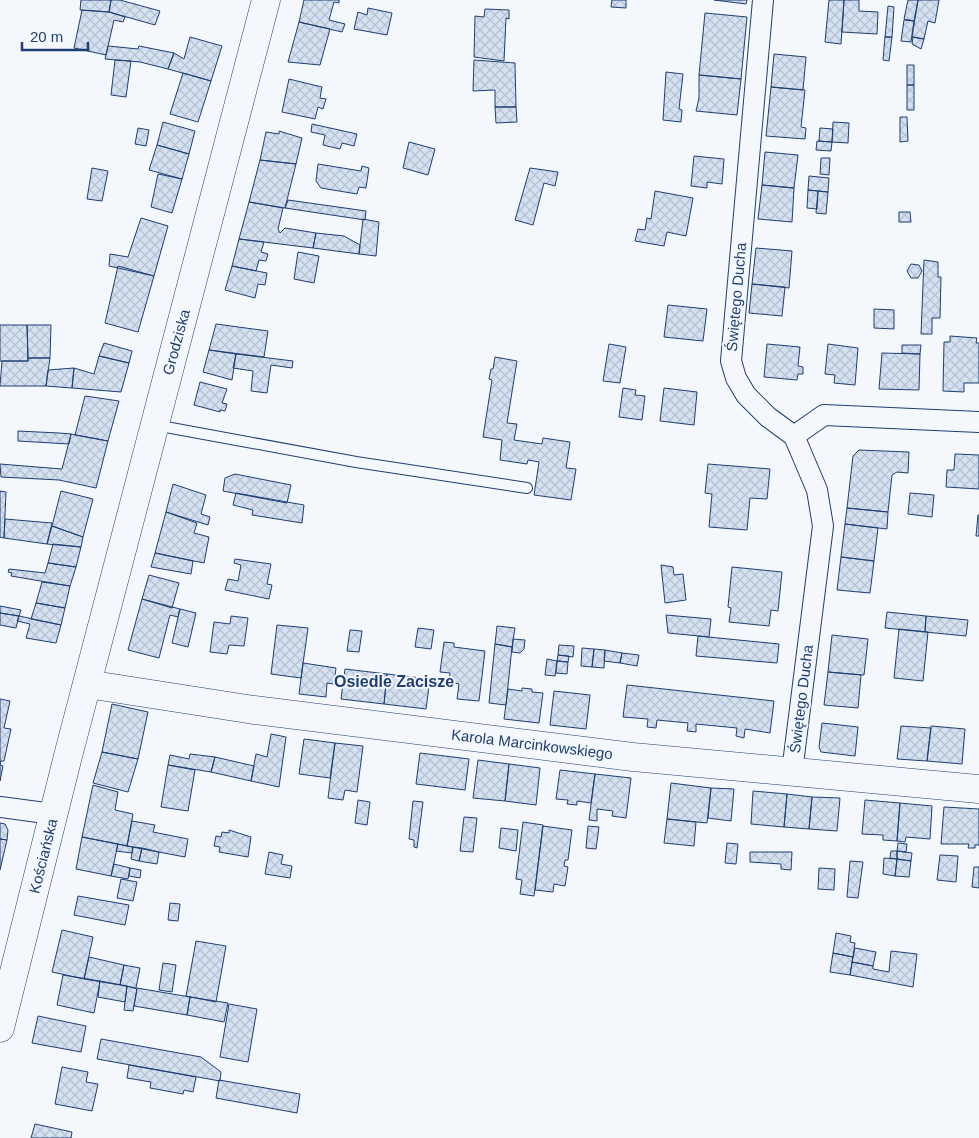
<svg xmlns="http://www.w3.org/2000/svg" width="979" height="1138" viewBox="0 0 979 1138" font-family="Helvetica,sans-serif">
<defs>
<pattern id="building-cross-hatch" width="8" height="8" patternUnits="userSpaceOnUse" patternTransform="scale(1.25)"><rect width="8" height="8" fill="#d5e0f0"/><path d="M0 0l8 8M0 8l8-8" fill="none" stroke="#b6c1d1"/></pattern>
</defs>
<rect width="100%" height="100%" fill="#f4f7fb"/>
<!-- building -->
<path fill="url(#building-cross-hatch)" stroke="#1d3f73" d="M 81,0 L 111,0 L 109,12 L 80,10 Z
M 111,0 L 120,0 L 160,11 L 155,25 L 109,12 Z
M 304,0 L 339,0 L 339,3 L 334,2 L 329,20 L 345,24 L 342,32 L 299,22 Z
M 612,0 L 626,0 L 626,8 L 611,7 Z
M 714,0 L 747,0 L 746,4 Z
M 829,0 L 844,0 L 841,44 L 825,42 Z
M 844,0 L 859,0 L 859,11 L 878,12 L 877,34 L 842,32 Z
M 908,0 L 918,0 L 914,21 L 904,19 Z
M 918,0 L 939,0 L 935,23 L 928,21 L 924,39 L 912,37 Z
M 888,6 L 894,7 L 892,37 L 885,37 Z
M 368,8 L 392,13 L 387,35 L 354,29 L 358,12 L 367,15 Z
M 485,9 L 509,10 L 509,19 L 506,18 L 504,61 L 474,57 L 475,16 L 484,17 Z
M 82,10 L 109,12 L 125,17 L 123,22 L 114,20 L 106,55 L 74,48 Z
M 705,13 L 747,17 L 741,79 L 699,75 Z
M 904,20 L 914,21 L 911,42 L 901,41 Z
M 299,22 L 330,29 L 320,65 L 288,62 Z
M 190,37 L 222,46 L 211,81 L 168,69 L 174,53 L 184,59 Z
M 885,37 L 892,37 L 889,61 L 883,60 Z
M 913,37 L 924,39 L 921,49 L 912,44 Z
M 108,46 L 138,49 L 139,46 L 174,53 L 168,69 L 140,62 L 105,59 Z
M 774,54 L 806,57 L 803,90 L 771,87 Z
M 115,60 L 131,61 L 126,97 L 111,95 Z
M 474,60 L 515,63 L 516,107 L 495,107 L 495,90 L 473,91 Z
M 907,65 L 914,65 L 914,85 L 907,85 Z
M 666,72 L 683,74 L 679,109 L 682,110 L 681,122 L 663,120 Z
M 183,73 L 211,81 L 198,122 L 170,114 Z
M 699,75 L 741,79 L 737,115 L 696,111 L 699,98 Z
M 289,79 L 322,87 L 320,98 L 326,99 L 323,109 L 318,107 L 315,119 L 282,112 Z
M 907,85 L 914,85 L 914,110 L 907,110 Z
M 771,87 L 805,90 L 801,127 L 806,128 L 805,139 L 766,136 Z
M 495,107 L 516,107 L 517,122 L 496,123 Z
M 900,117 L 907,117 L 908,141 L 900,142 Z
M 163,122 L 195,131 L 189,154 L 157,145 Z
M 833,122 L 849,123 L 848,143 L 832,142 Z
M 312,124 L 357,134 L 354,146 L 342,143 L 340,149 L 323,145 L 325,135 L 311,132 Z
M 138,128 L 149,130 L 146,146 L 135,144 Z
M 820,128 L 833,129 L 832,142 L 819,141 Z
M 279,131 L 302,138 L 296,164 L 260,160 L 266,132 L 279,134 Z
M 817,141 L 832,142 L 831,151 L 816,150 Z
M 409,142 L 435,149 L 428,175 L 403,168 Z
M 157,145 L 189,154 L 182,179 L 149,170 Z
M 765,152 L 798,155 L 794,188 L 762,185 Z
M 694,156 L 724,159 L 722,184 L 707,182 L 707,188 L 691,186 Z
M 821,158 L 830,158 L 829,175 L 820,174 Z
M 260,160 L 296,164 L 285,208 L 249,202 Z
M 318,164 L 361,171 L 362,166 L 369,168 L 366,188 L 359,187 L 357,194 L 321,188 L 316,181 Z
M 92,168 L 108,171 L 102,201 L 87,199 Z
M 530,168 L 558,172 L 555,186 L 544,183 L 533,225 L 515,220 Z
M 158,174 L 182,179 L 172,213 L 151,207 Z
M 809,176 L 829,178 L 828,192 L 808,190 Z
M 762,185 L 794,188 L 792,222 L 758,219 Z
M 808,190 L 818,191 L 817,209 L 807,208 Z
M 655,191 L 693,198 L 686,236 L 667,232 L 664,246 L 635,241 L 638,229 L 645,230 L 647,218 L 651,219 Z
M 818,191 L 828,192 L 826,214 L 816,213 Z
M 288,200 L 366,211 L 365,220 L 285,208 Z
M 249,202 L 283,208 L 278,229 L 280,233 L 285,228 L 316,233 L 313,248 L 239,239 Z
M 899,212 L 910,212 L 911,222 L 899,222 Z
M 141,218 L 168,226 L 154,276 L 109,266 L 110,254 L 128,257 Z
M 363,219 L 379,222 L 376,256 L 359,254 Z
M 316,233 L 344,236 L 360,245 L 359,254 L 313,248 Z
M 239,239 L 264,242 L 261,252 L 268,254 L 266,261 L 259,260 L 256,271 L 232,266 Z
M 756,248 L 792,251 L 789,288 L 752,284 Z
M 298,252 L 319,256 L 314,283 L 294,279 Z
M 924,260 L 938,262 L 938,277 L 941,277 L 940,318 L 932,318 L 932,334 L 921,334 Z
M 911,264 L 919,265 L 922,271 L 918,278 L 911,278 L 907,271 Z
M 118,266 L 154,276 L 138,332 L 105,323 Z
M 232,266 L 267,273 L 265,285 L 258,284 L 255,298 L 225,290 Z
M 752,284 L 785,287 L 782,316 L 749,313 Z
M 668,305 L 707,309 L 703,341 L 664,337 Z
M 874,309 L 894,310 L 894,329 L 874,328 Z
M 216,324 L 268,331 L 264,357 L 209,350 Z
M 0,325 L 27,325 L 28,361 L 0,361 Z
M 27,325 L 51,325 L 50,358 L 28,358 Z
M 950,336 L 977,338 L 976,343 L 979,343 L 979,383 L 964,383 L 964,392 L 943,391 L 944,342 L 950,342 Z
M 104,343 L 132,351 L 129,363 L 99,356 Z
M 609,344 L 626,347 L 620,383 L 603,381 Z
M 767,344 L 800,347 L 798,366 L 803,367 L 803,374 L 798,374 L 797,380 L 764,377 Z
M 828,344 L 858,348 L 855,385 L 834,383 L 835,375 L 825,374 Z
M 902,345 L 921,345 L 920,354 L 902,353 Z
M 209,350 L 236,354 L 232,380 L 203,372 Z
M 882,353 L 920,354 L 919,390 L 879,389 Z
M 236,354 L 293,361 L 292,368 L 271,365 L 267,393 L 251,391 L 253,371 L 233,368 Z
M 99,356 L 129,363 L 121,392 L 72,388 L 74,368 L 94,374 Z
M 495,357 L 517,361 L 507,423 L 517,424 L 514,440 L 542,444 L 543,438 L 570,442 L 566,468 L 576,469 L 571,500 L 534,495 L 539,462 L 528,460 L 527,464 L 500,460 L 502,440 L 483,437 L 492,380 L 489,379 L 491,369 L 493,369 Z
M 28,358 L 50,358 L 46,386 L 0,386 L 2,361 L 28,361 Z
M 74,368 L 72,388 L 46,386 L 48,370 Z
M 200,382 L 227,389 L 222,403 L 227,404 L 225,411 L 220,410 L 220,412 L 194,405 Z
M 623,388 L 636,390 L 635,395 L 645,396 L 642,420 L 619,417 Z
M 664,388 L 697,392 L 694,425 L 660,421 Z
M 85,396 L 119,401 L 108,441 L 75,435 Z
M 18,431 L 59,433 L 71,434 L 69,444 L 18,441 Z
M 71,434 L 108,441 L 96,488 L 59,480 L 1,477 L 0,464 L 62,469 Z
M 859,450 L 909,452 L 908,473 L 897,472 L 892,475 L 888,512 L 847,508 L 853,456 Z
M 955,454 L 979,455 L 979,489 L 946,487 L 947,470 L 954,470 Z
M 708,464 L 770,469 L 767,499 L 750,498 L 747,530 L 709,527 L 712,494 L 705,493 Z
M 235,474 L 291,485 L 287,503 L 223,491 L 225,478 Z
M 173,484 L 206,495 L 201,514 L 210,517 L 208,525 L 166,512 Z
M 0,491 L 6,492 L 4,538 L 0,537 Z
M 61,491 L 93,499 L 83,537 L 52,526 Z
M 236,493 L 304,505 L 302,523 L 252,515 L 253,510 L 233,505 Z
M 910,493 L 934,495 L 932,517 L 908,514 Z
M 847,508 L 888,512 L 887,529 L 845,524 Z
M 166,512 L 197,523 L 194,533 L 209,537 L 204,563 L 155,553 Z
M 978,515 L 979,515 L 979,536 L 976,536 Z
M 5,519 L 52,523 L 47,544 L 4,538 Z
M 845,524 L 878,528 L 874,561 L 841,557 Z
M 52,526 L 83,537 L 81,547 L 47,544 Z
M 53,544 L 81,547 L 76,567 L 48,563 Z
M 155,553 L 193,561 L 191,574 L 151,567 Z
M 841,557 L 874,561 L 870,593 L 837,590 Z
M 235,559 L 271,564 L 267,584 L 272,585 L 269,599 L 225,590 L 228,579 L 238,581 L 241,565 L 234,563 Z
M 48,563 L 76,567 L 70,586 L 11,576 L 12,573 L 8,572 L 9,569 L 45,573 Z
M 661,565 L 673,567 L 674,575 L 683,574 L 686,600 L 665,603 Z
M 732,567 L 782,572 L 778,611 L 771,610 L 769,626 L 729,622 L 731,608 L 728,607 Z
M 149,575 L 179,583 L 172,608 L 142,599 Z
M 42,582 L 70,586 L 65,608 L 36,603 Z
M 142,599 L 180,609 L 178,617 L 170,615 L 159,658 L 128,650 Z
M 36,603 L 65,608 L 61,625 L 31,619 Z
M 0,606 L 21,610 L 19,616 L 0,613 Z
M 180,609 L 196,613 L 188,647 L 172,643 Z
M 887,612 L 926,616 L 925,632 L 885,628 Z
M 0,613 L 19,616 L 16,628 L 0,625 Z
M 666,615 L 711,619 L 709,637 L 668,633 Z
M 19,616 L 61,625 L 56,643 L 26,638 L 30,624 L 17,621 Z
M 231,616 L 248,618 L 244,646 L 229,645 L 227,654 L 210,652 L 214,622 L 230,624 Z
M 926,616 L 968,620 L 966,636 L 925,632 Z
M 277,625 L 308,628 L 301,678 L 271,674 Z
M 497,626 L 515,628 L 512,647 L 495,644 Z
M 418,628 L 434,630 L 431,649 L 415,647 Z
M 899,629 L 928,632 L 923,681 L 894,678 Z
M 350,630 L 362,631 L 359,652 L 347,651 Z
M 832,635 L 868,639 L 864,675 L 828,672 Z
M 698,636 L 779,644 L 777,663 L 696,656 Z
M 513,639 L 525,640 L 524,649 L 520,653 L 512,652 Z
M 444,642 L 454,643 L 454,647 L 485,651 L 479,701 L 457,699 L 459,684 L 449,682 L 450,673 L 440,672 Z
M 495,644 L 512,647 L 506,705 L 489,703 Z
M 559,645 L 574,646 L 573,657 L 558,655 Z
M 582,648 L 594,649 L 592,667 L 581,666 Z
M 594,649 L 605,650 L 604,668 L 592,667 Z
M 605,650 L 622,653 L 620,663 L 604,661 Z
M 622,653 L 639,655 L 637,666 L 620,663 Z
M 558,655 L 569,656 L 568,662 L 557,661 Z
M 547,659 L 557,661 L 555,676 L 545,675 Z
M 557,661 L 568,662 L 567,674 L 556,673 Z
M 303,663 L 336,668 L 334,684 L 327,683 L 326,697 L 299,694 Z
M 345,669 L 387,674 L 384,704 L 341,699 Z
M 828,672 L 861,675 L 858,708 L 824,705 Z
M 387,674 L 430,679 L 426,709 L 384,704 Z
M 627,685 L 774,701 L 770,733 L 745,729 L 744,738 L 736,736 L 737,728 L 696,724 L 696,732 L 687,731 L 688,723 L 657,720 L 656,728 L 647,727 L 648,719 L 623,717 Z
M 522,688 L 532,689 L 532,692 L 543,693 L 539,723 L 504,719 L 508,689 L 522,691 Z
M 554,691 L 590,695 L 586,729 L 550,725 Z
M 0,699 L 10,701 L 4,728 L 11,729 L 4,761 L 1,761 L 0,765 L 3,766 L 0,781 Z
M 112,704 L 148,712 L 138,759 L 102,752 Z
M 822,723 L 858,727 L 855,756 L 821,752 L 819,747 Z
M 901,726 L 931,728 L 927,761 L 897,759 Z
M 931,726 L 965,729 L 962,764 L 927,761 Z
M 271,734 L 286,737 L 279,787 L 251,781 L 256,754 L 267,757 Z
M 304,739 L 335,743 L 330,778 L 299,774 Z
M 335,743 L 363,746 L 357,792 L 345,790 L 343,800 L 328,798 Z
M 102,752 L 138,759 L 128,792 L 93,783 Z
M 420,753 L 469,759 L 465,790 L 416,784 Z
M 190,754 L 215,757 L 211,772 L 168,765 L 170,755 L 189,759 Z
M 215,757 L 254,766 L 251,781 L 211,772 Z
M 478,760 L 509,764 L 505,801 L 473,798 Z
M 509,764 L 540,768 L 536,805 L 505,801 Z
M 168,765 L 195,770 L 188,811 L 161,807 Z
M 560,770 L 595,774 L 591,803 L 577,801 L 577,805 L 567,804 L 568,800 L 556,799 Z
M 595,774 L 631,778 L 626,818 L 612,816 L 613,811 L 597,809 L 597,821 L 589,820 Z
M 671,783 L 711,788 L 707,823 L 667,819 Z
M 93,785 L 118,792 L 115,810 L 133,814 L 127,846 L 82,837 Z
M 711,788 L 734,789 L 731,821 L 708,818 Z
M 753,791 L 787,794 L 784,827 L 751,824 Z
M 787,794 L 812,797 L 809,829 L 784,827 Z
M 812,797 L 840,798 L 837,831 L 809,829 Z
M 358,800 L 370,802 L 367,825 L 355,823 Z
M 865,800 L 900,803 L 897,841 L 883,840 L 883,835 L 862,834 Z
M 413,801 L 423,802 L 417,848 L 414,847 L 414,840 L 409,839 Z
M 900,803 L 932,806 L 930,839 L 906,837 L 905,842 L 897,841 Z
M 944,807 L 979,809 L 979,845 L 975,845 L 975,848 L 968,848 L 969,844 L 941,844 Z
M 464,817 L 477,818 L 473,852 L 460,851 Z
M 667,819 L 696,822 L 694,846 L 664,843 Z
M 132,821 L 155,825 L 153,832 L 188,839 L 185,857 L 127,846 Z
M 523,822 L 543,825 L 534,896 L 520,894 L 522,880 L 516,879 Z
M 0,823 L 5,824 L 8,830 L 7,840 L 0,839 Z
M 543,826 L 572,830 L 568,860 L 565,860 L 564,866 L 568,867 L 565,886 L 554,884 L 553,892 L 535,890 Z
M 588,826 L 599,827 L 596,849 L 586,848 Z
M 501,828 L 518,830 L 516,851 L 499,848 Z
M 229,830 L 251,837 L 248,857 L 219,852 L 220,847 L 214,846 L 216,836 L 221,837 L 222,832 L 229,833 Z
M 82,837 L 118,844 L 111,876 L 76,869 Z
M 0,839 L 7,840 L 0,870 Z
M 727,843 L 738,844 L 736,864 L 725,863 Z
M 898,843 L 907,844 L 906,852 L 897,851 Z
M 118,844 L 133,847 L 132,853 L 116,851 Z
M 133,847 L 142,848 L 139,861 L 131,859 Z
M 142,848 L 159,852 L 157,864 L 139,861 Z
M 891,851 L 897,851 L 897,859 L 890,858 Z
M 897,851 L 912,853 L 911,861 L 897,859 Z
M 269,852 L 283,855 L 281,864 L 292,866 L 290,878 L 265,874 Z
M 750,852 L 792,852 L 791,870 L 781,869 L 781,864 L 750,862 Z
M 940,855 L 958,856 L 956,882 L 937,880 Z
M 884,858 L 897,859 L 895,876 L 883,874 Z
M 897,859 L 911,861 L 909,877 L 895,876 Z
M 850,861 L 863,862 L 858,898 L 847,897 Z
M 114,864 L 130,868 L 128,879 L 111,876 Z
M 974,867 L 979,867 L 979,888 L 972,887 Z
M 130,868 L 141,870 L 140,878 L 129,876 Z
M 819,868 L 835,869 L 834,890 L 818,889 Z
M 121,879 L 137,882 L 133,901 L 117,898 Z
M 78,896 L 129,905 L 125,925 L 74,915 Z
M 170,903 L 180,904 L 178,921 L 168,920 Z
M 62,930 L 93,937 L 84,979 L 52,972 Z
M 836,933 L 851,936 L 850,942 L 855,943 L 853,957 L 833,953 Z
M 196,941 L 226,946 L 216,1002 L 186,996 Z
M 855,948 L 876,952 L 873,966 L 852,962 Z
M 891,951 L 917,954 L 913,987 L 850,975 L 852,962 L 873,966 L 873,969 L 889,972 Z
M 833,953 L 853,957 L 850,975 L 830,972 Z
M 89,957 L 124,965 L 120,985 L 84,979 Z
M 163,963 L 176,965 L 172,992 L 159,990 Z
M 124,965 L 140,968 L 136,988 L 120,985 Z
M 63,975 L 100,981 L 94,1013 L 57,1005 Z
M 100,981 L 127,986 L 125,1002 L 98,997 Z
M 127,986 L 137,989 L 133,1011 L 124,1010 Z
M 137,988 L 190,997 L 187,1015 L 134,1006 Z
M 190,997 L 228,1003 L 224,1022 L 187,1015 Z
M 229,1004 L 257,1009 L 248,1062 L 220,1057 Z
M 38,1016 L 86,1026 L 81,1052 L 32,1043 Z
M 101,1039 L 201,1057 L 221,1072 L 220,1081 L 97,1059 Z
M 129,1065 L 196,1077 L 193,1092 L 184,1090 L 183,1094 L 150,1088 L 151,1082 L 127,1078 Z
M 62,1067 L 88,1072 L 86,1082 L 98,1084 L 92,1111 L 55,1104 Z
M 219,1080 L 300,1094 L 297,1113 L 216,1098 Z
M 35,1124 L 72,1132 L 71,1138 L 31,1138 Z"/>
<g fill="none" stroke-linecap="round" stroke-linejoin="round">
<defs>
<path id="lane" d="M 155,425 L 356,462 L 527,488"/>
<path id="street" d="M 763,0 L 731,361 L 736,378 L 746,395 L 768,417 L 794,436 L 817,490 L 823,526 L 792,772
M 794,436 L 824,415 L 979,422
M 0,807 L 53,814"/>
<path id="secondary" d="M 87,684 L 254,710 L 633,757 L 979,789
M 0,1028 L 68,756 L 266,0"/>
</defs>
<!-- lane casing -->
<use href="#lane" stroke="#1d3f73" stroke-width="12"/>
<!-- street casing -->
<use href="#street" stroke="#1d3f73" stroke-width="22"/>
<!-- secondary casing -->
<use href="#secondary" stroke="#1d3f73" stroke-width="29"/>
<!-- lane -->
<use href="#lane" stroke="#f4f7fb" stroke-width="10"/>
<!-- street -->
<use href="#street" stroke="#f4f7fb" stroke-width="20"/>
<!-- secondary -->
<use href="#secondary" stroke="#f4f7fb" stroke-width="28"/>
</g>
<g text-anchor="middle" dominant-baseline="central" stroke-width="4" stroke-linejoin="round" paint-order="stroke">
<!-- street labels -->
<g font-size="15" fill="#1d3f73" stroke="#f4f7fb">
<text transform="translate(736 297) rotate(-85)">Świętego Ducha</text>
<text transform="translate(176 342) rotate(-75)">Grodziska</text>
<text transform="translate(801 699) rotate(-83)">Świętego Ducha</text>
<text transform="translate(532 744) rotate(7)">Karola Marcinkowskiego</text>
<text transform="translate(43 856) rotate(-76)">Kościańska</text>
</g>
<!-- neighbourhood labels -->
<g font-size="16" font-weight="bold" fill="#1d3f73" stroke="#f4f7fb">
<text x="394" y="681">Osiedle Zacisze</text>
</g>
</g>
<!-- scale -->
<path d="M22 42v8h66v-8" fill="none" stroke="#1d3f73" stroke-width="2.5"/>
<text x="30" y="42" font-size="15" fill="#1d3f73" stroke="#f4f7fb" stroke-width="4" paint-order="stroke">20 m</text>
</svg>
